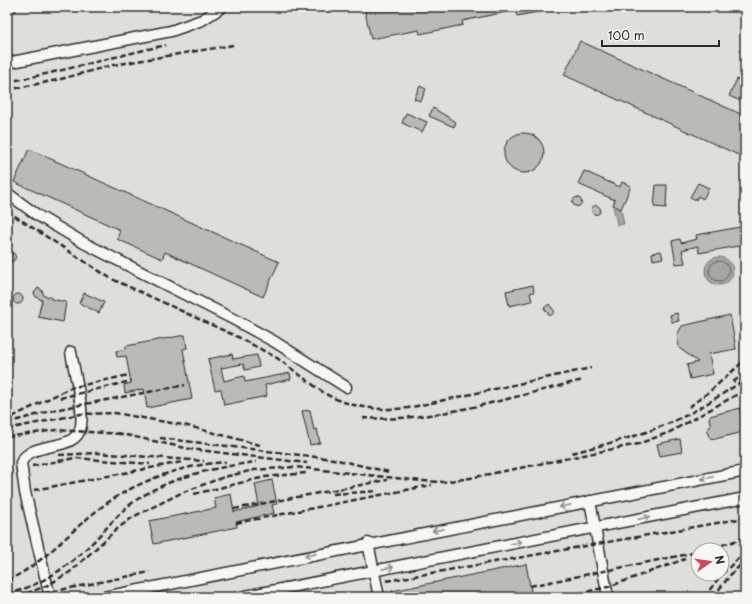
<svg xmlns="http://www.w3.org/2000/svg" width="752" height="604" viewBox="0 0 752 604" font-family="'Playpen Sans',sans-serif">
<rect width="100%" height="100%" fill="#eeeeea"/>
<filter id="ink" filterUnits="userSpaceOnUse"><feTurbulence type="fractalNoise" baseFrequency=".025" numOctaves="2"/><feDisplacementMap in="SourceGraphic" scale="8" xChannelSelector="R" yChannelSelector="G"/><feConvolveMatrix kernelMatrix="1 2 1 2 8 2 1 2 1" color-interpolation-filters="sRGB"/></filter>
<g filter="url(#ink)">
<!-- built -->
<path fill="#dededb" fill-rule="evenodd" d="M 7,7 L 745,7 L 745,597 L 7,597 ZM 698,550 L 722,550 L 722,574 L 698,574 Z"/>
<!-- water -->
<path fill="#a6a6a3" stroke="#757573" d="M 613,205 L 621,209 L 624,224 L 617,225 Z
M705 271a14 14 0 1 1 28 0a14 14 0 1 1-28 0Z"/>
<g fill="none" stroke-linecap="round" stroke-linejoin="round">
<!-- shore -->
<path stroke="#5c5c5b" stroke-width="1" d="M709 271a10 10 0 1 1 20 0a10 10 0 1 1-20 0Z"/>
</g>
<!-- building -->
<path fill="#babab7" stroke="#2b2b2b" d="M 364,7 L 548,7 L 548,10 L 517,16 L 515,8 L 516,10 L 462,21 L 463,25 L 420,34 L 419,30 L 371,39 Z
M 580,41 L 745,116 L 745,158 L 564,75 Z
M 737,79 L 745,83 L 745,103 L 729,96 Z
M 420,86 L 426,89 L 421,101 L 414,99 Z
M 433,108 L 456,122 L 454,127 L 429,116 Z
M 406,113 L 427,122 L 422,132 L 402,123 Z
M504 153a20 20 0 1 1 40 0a20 20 0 1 1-40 0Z
M 29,149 L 279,262 L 263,297 L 165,252 L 162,259 L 117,239 L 120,230 L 14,182 Z
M 584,171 L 620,187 L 622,182 L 631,186 L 621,209 L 613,205 L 615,200 L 578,184 Z
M 698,183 L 709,188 L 703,199 L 698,196 L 696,200 L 690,197 Z
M 656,185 L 667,185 L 666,208 L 654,207 Z
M572.5 202a4.5 4.5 0 1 1 9 0a4.5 4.5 0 1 1-9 0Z
M591.5 210a4.5 4.5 0 1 1 9 0a4.5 4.5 0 1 1-9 0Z
M 740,227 L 740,231 L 745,230 L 744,245 L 699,253 L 698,246 L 682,250 L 685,263 L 676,264 L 672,241 L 680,239 L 681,243 L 697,239 L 696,235 Z
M 661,251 L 663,258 L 653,260 L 652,253 Z
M6.5 257a4.5 4.5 0 1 1 9 0a4.5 4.5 0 1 1-9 0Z
M 533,285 L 534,292 L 530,293 L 532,301 L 509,306 L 506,291 Z
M 38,288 L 42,290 L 44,296 L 51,297 L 51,299 L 66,302 L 63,322 L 38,317 L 42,300 L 36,297 L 34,293 Z
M 84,293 L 104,302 L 99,313 L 79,303 Z
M13 299a5 5 0 1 1 10 0a5 5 0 1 1-10 0Z
M 549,304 L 555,312 L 550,316 L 544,308 Z
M 677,313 L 679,321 L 672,322 L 670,315 Z
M 730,315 L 736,349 L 709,354 L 713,374 L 690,379 L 687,365 L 698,362 L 679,348 L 677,335 L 682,326 Z
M 185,335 L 187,348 L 183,349 L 192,399 L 147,408 L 144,389 L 125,393 L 124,385 L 131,383 L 126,356 L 117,357 L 116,351 L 126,349 L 126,346 Z
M 232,354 L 233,359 L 257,355 L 259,367 L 245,370 L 243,364 L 221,368 L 224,381 L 244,376 L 245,382 L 290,373 L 291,379 L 265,385 L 267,396 L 224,405 L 221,389 L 215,390 L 208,359 Z
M 740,408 L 743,432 L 715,439 L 710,438 L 707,432 L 711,424 L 709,419 L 710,416 Z
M 310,410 L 314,430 L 317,429 L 320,443 L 310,445 L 302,411 Z
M 680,439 L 682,452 L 660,456 L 657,444 Z
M 272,480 L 277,504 L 272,505 L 274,513 L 236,522 L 237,527 L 154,544 L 149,521 L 216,508 L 214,498 L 231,494 L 234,512 L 259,506 L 255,484 Z
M 526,564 L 532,597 L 393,597 L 392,591 Z"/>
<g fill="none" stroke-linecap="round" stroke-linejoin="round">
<defs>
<path id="minor" d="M 7,10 L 11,7
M 7,63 L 171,31 L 202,20 L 222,7
M 7,193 L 37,215 L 84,243 L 235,320 L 275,342 L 346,387
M 590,501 L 608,597
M 368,543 L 379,597
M 50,597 L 25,492 L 21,463 C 31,439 76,454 81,426 C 84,407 74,372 71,352
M 104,597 L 745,471
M 240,597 L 745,498"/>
</defs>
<!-- minor casing -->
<use href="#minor" stroke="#2b2b2b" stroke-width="13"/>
<!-- minor -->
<use href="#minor" stroke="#f6f6f2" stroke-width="10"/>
<!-- rail -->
<path stroke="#2b2b2b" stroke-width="2.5" stroke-dasharray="6 3" stroke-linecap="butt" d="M 7,82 C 60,72 112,57 166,45
M 7,90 L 57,80 L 113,65 L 233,45
M 7,211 L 110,278 L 240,338 L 277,358 L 324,393 C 350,408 379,411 408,408 L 591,368
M 733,382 L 745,373
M 60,398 L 131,381
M 689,407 L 709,392 L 745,360
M 12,417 L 70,388 L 129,375
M 363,418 C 434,423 514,396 583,380
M 7,423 L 54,410 L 185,385
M 7,429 L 81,414 L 115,413 L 188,426 L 260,445
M 117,433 L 190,449 L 307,463
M 7,437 L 56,430 L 122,434
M 160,438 L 333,459 L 389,472
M 572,453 C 602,445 633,438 662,426 C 692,415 718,396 745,380
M 59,455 L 97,453 L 204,461
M 32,466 L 75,458 L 150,464
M 34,490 L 182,462
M 194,494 L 265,477 L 306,473
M 333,494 L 378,491
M 234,509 L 387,480
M 236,523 L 432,485
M 705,550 L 745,538
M 722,574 L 745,552
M 7,581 C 41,564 61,541 89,517 C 126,485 177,465 226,462
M 386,581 L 745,518
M 530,586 L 698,552
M 7,594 C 43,585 71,565 96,539 C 109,526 120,511 135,501 C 169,477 216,467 256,462
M 35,595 L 150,572
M 18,597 L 48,585 L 70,572 L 117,529 L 133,517 L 181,493 L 224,477 L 254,470 L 295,467 L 422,481 L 443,482 L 470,478 L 638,444 L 670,432 L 745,390
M 561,597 L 608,587 L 685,559
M 704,597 L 722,574
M 713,597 L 732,573 L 745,561"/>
</g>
<!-- one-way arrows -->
<defs><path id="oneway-shaft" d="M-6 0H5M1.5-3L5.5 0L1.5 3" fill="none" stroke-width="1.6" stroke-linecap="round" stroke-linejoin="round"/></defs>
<g stroke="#90908e">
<use href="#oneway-shaft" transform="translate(707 478) rotate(169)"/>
<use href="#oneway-shaft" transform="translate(565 506) rotate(169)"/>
<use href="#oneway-shaft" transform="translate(644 518) rotate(-11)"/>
<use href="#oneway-shaft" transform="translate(438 530) rotate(169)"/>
<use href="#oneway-shaft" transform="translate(516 543) rotate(-11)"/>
<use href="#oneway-shaft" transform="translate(310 555) rotate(169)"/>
<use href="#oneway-shaft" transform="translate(388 568) rotate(-11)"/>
</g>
</g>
<!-- margin -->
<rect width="752" height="604" fill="none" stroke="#f6f6f2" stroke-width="24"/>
<rect x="12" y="12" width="728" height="580" fill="none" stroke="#2b2b2b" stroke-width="1.5" filter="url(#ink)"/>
<!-- north arrow -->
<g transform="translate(710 562) rotate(77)"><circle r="19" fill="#f6f6f2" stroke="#a5a5a2"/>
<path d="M0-3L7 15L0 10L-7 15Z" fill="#d1495b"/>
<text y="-6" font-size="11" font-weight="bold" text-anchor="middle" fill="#2b2b2b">N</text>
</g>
<!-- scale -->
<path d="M602 40v6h117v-6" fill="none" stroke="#2b2b2b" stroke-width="2"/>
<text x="608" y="40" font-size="12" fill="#2b2b2b" stroke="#f6f6f2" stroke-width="3" paint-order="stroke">100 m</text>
</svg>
